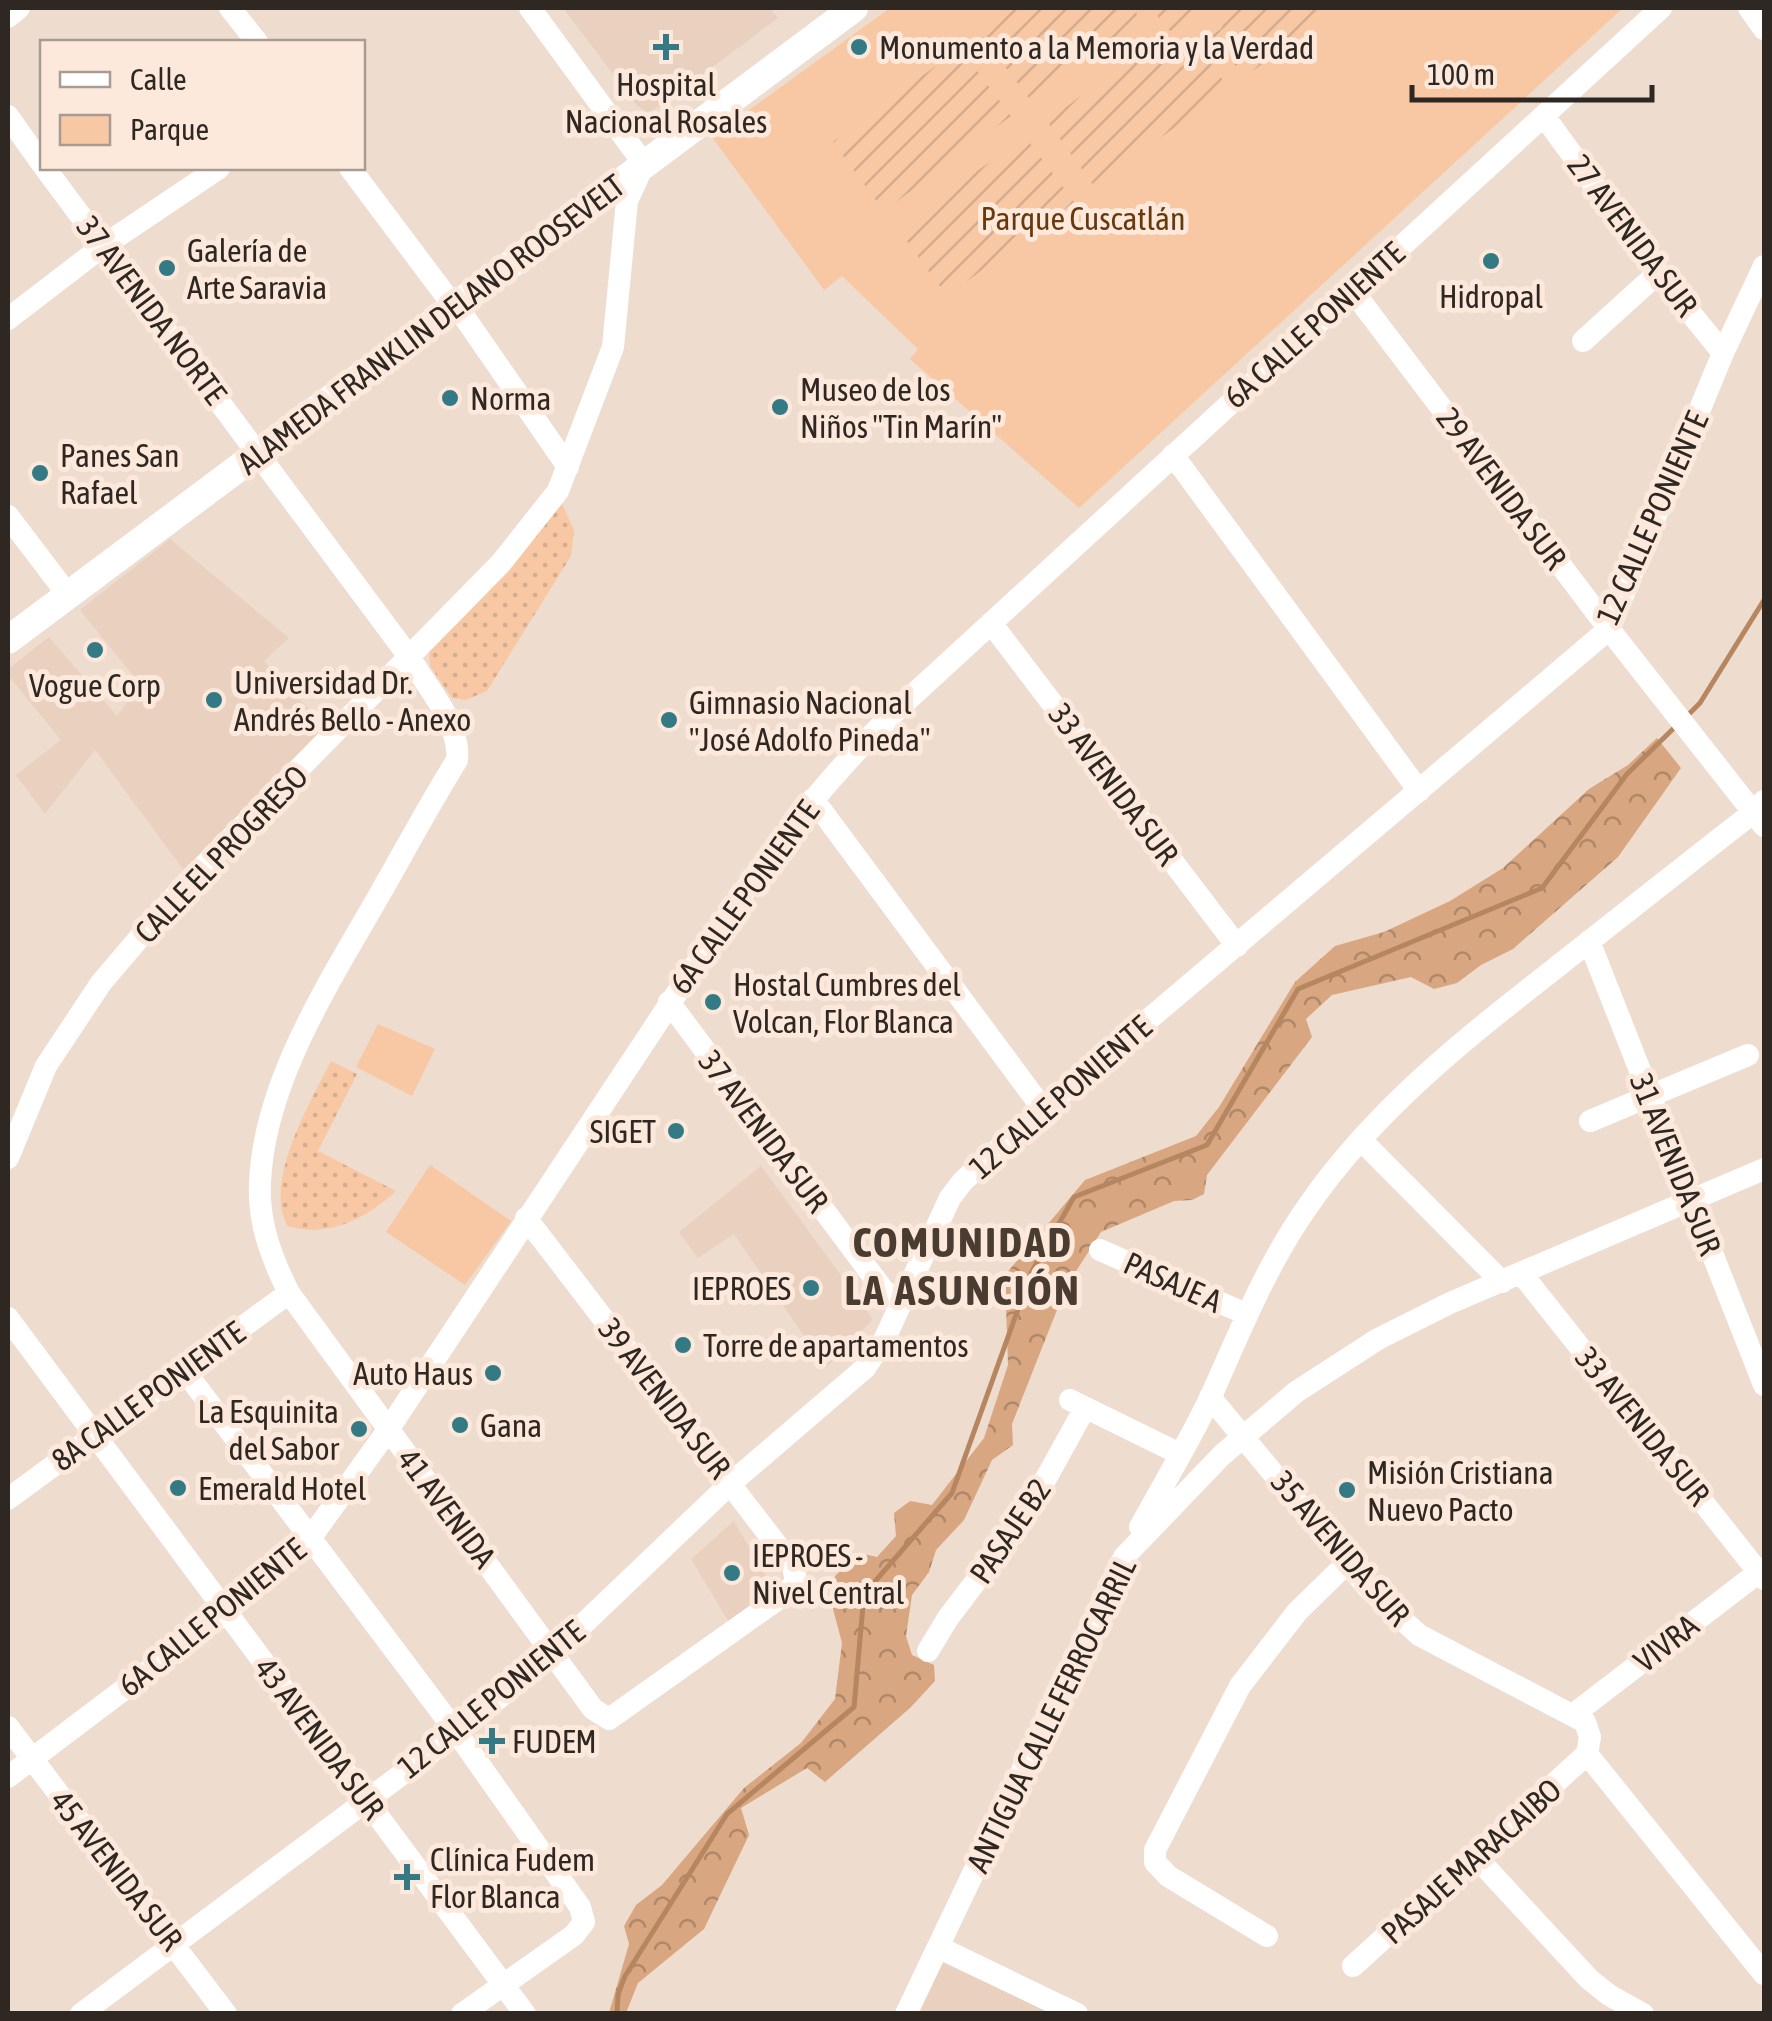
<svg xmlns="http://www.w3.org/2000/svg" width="1772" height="2021" viewBox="0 0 1772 2021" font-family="'Asap Condensed',sans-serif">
<defs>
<pattern id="grass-dots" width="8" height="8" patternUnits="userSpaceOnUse" patternTransform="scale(2.5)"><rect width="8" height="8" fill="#f8c8a4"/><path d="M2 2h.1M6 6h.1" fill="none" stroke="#d5ac8d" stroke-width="1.8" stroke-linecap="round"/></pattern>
<pattern id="forest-crowns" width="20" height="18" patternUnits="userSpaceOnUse" patternTransform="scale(2.5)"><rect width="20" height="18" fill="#d8a680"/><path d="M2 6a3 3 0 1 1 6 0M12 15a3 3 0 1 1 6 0" fill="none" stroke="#b08768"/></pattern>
<pattern id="garden-furrows" width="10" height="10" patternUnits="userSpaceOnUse" patternTransform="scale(2.5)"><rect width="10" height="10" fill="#f8c8a4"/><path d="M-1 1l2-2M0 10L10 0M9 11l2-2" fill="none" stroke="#d5ac8d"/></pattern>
</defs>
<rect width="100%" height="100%" fill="#eedccf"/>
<!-- built -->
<path fill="#ead1bf" d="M 563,8 L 770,8 L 778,18 L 661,106 L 648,112 L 637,106 Z
M 170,539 L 289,638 L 264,661 L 328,730 L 188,876 L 95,750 L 45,814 L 16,775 L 61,740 L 8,675 L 8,669 L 49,637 L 117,716 L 140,684 L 80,610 Z
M 761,1166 L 873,1319 L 826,1368 L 734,1234 L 698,1258 L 679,1232 Z
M 734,1521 L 773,1588 L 731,1626 L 691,1559 Z
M 943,1963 L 1053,2013 L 919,2014 Z"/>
<!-- grass -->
<path fill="url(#grass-dots)" d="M 562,504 L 574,530 L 571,556 L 487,691 L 466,700 L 452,698 L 430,666 L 429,651 L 465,616 Z
M 331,1061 L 357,1074 L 318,1151 L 396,1191 C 366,1219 328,1238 288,1226 C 262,1183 311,1101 331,1061 Z"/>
<!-- forest -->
<path fill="url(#forest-crowns)" d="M 1657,738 L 1681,768 L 1618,857 L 1513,949 L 1481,965 L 1457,983 L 1434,989 L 1411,977 L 1332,995 L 1306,1019 L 1312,1037 L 1207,1175 L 1204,1194 L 1192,1200 L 1174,1201 L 1101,1232 L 1066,1287 L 1012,1424 L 1013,1445 L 992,1460 L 964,1520 L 936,1550 L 929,1572 L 912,1595 L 906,1636 L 912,1655 L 934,1665 L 935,1681 L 910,1708 L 825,1782 L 807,1768 L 741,1808 L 749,1835 L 704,1929 L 638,1983 L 626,2013 L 609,2013 L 629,1944 L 624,1926 L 636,1905 L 662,1885 L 744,1788 L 801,1743 L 835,1699 L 842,1643 L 833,1609 L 835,1576 L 859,1553 L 877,1557 L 896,1536 L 894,1513 L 910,1501 L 932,1505 L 984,1438 L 1008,1365 L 1005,1275 L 1085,1180 L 1196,1136 L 1219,1107 L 1295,982 L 1335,946 L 1384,932 L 1450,901 L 1503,868 L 1589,789 L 1628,765 Z"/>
<!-- park -->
<path fill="#f8c8a4" d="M 890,8 L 1623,8 L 1079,508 L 910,359 L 918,349 L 842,276 L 824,290 L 712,137 Z
M 378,1024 L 435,1049 L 412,1096 L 356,1067 Z
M 430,1165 L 511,1221 L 465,1285 L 386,1232 Z"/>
<!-- garden -->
<path fill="url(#garden-furrows)" d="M 1008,8 L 1136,8 L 1138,24 L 1032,102 L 977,30 Z
M 1155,8 L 1204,8 C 1201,32 1180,40 1161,25 Z
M 1230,8 L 1340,8 L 1244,77 L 1212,35 L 1221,29 Z
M 1151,44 L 1179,51 L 1197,45 L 1229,88 L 1094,186 L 1047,121 Z
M 960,48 L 1011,116 L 884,211 L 833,142 Z
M 1025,136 L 1074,202 L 947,296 L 898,229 Z"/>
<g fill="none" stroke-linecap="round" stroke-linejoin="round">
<!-- stream -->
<path stroke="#b68661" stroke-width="5" d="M 1685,718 L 1700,703 L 1764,600
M 617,2014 L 618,1994 L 625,1976 L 727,1814 L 854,1707 L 864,1594 L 952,1493 L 1031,1273 L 1074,1197 L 1207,1145 L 1298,989 L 1542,888 L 1627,774 L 1677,725"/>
<!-- minor -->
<path stroke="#fff" stroke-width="22" d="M 230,8 L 257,42
M 1749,8 L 1764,29
M 8,17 L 19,8
M 8,116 L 42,164
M 1544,116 L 1658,273 L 1723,353
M 45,168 L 410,658 C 427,688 461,724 457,760 C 429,805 404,852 377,899 C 329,983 263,1084 260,1184 C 258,1223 272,1259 289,1293 L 593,1709 L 609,1719 L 788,1592 L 796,1581 L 793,1566 L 526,1218
M 350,168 L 446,296
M 1352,290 L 1609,629 L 1764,826
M 456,305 L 568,467
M 8,319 L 103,246 L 219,168
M 1583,341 L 1658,273
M 1173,455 L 1419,791
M 8,516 L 68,595
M 991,623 L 1237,946
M 813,799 L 1043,1109
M 1589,941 L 1764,1385
M 669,1002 L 884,1291 L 901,1302
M 1590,1121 L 1748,1055
M 1361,1140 L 1502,1282
M 8,1158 L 46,1066 L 101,983 L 180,890 L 501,563 L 558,491 L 613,347 L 627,201 L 644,164 L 530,8
M 1100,1250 L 1246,1314
M 1521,1273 L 1764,1579
M 8,1318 L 525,2014
M 184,1370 L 457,1733 L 580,1907 L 584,1922 L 574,1935 L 462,2014
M 1210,1397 L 1368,1588 L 1419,1635 L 1585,1722 L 1590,1737 L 1587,1754 L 1764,1974
M 1070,1400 L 1180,1454
M 8,1499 L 289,1293
M 1140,1527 C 1164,1483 1191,1439 1212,1394 C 1241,1329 1267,1264 1308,1206 C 1375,1109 1466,1038 1558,966 C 1623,915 1688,863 1754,812 L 1764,801
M 928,1651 L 948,1618 L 1024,1518 L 1085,1408
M 1574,1714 L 1759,1572
M 8,1727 L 226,2014
M 8,1777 L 225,1613 L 309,1540 L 388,1430 L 745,890 C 791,824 842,762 901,706 L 1661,8
M 1476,1857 L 1589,1979 L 1609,1995 L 1643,2014
M 1267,1936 L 1168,1876 L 1155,1862 L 1155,1850 L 1240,1686 L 1297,1612 L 1347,1563
M 938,1947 L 1077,2014
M 1353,1966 L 1587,1754
M 81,2014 L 457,1733 L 554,1652 L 731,1483 L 865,1368 L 885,1338 L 950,1198 L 963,1181 L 1043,1109 L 1609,629 L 1723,353 L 1764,266
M 906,2014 L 1124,1557 L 1222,1455 L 1296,1392 L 1378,1339 L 1450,1303 L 1764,1169"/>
<!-- major -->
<path stroke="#fff" stroke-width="28" d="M 8,640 L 854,8"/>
</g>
<!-- markers -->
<g fill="#337a85" stroke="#fce9dc" stroke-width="4">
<path d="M661 32h10v10h10v10h-10v10h-10v-10h-10v-10h10z"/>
<circle cx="859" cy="47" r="10"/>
<circle cx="1491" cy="261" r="10"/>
<circle cx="167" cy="268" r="10"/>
<circle cx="450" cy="398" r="10"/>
<circle cx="780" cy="407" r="10"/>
<circle cx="40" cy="473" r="10"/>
<circle cx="95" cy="650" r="10"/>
<circle cx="214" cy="700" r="10"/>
<circle cx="669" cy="720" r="10"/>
<circle cx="713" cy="1002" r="10"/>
<circle cx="676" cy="1131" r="10"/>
<circle cx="811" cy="1288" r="10"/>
<circle cx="683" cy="1345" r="10"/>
<circle cx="493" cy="1373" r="10"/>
<circle cx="460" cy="1425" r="10"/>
<circle cx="359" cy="1429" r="10"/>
<circle cx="178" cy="1488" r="10"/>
<circle cx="1347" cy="1490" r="10"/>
<circle cx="732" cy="1573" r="10"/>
<path d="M487 1726h10v10h10v10h-10v10h-10v-10h-10v-10h10z"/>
<path d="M402 1862h10v10h10v10h-10v10h-10v-10h-10v-10h10z"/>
</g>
<g text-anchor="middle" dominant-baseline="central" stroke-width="10" stroke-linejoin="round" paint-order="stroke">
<!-- poi labels -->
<g font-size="32" fill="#2e2722" stroke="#fce9dc" text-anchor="start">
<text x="879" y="47">Monumento a la Memoria y la Verdad</text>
<text x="666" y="84" text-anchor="middle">Hospital<tspan x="666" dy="37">Nacional Rosales</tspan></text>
<text x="187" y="250">Galería de<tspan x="187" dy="37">Arte Saravia</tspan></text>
<text x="1491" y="296" text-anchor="middle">Hidropal</text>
<text x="800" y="389">Museo de los<tspan x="800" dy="37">Niños "Tin Marín"</tspan></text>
<text x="470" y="398">Norma</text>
<text x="60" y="455">Panes San<tspan x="60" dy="37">Rafael</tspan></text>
<text x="234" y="682">Universidad Dr.<tspan x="234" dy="37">Andrés Bello - Anexo</tspan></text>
<text x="95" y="685" text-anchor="middle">Vogue Corp</text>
<text x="689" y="702">Gimnasio Nacional<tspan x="689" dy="37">"José Adolfo Pineda"</tspan></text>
<text x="733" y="984">Hostal Cumbres del<tspan x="733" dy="37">Volcan, Flor Blanca</tspan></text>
<text x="656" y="1131" text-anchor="end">SIGET</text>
<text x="791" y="1288" text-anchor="end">IEPROES</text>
<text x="703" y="1345">Torre de apartamentos</text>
<text x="473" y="1373" text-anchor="end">Auto Haus</text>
<text x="339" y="1411" text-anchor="end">La Esquinita<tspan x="339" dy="37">del Sabor</tspan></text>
<text x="480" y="1425">Gana</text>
<text x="1367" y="1472">Misión Cristiana<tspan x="1367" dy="37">Nuevo Pacto</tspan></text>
<text x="198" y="1488">Emerald Hotel</text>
<text x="752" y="1555">IEPROES -<tspan x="752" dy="37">Nivel Central</tspan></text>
<text x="512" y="1741">FUDEM</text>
<text x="430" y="1859">Clínica Fudem<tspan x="430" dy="37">Flor Blanca</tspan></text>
</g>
<!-- park labels -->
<g font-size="32" fill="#68390c" stroke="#fce9dc">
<text x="1083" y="218">Parque Cuscatlán</text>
</g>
<!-- street labels -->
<g font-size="32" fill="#2e2722" stroke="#fce9dc">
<text transform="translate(1633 235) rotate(53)">27 AVENIDA SUR</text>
<text transform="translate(152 310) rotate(53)">37 AVENIDA NORTE</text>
<text transform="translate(431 324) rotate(-37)">ALAMEDA FRANKLIN DELANO ROOSEVELT</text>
<text transform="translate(1314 325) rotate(-42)">6A CALLE PONIENTE</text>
<text transform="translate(1502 488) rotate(53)">29 AVENIDA SUR</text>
<text transform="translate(1652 518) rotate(-66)">12 CALLE PONIENTE</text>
<text transform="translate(1114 784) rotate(53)">33 AVENIDA SUR</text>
<text transform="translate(221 854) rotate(-46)">CALLE EL PROGRESO</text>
<text transform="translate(744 897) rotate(-54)">6A CALLE PONIENTE</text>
<text transform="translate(1060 1097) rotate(-41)">12 CALLE PONIENTE</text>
<text transform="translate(764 1131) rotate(53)">37 AVENIDA SUR</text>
<text transform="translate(1676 1164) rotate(68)">31 AVENIDA SUR</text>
<text transform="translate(1173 1282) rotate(24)">PASAJE A</text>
<text transform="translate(148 1396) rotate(-36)">8A CALLE PONIENTE</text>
<text transform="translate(665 1398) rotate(52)">39 AVENIDA SUR</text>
<text transform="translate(1643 1426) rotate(51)">33 AVENIDA SUR</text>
<text transform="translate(447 1508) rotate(53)">41 AVENIDA</text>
<text transform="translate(1010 1531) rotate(-56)">PASAJE B2</text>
<text transform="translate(1341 1548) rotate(49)">35 AVENIDA SUR</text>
<text transform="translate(212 1617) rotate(-39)">6A CALLE PONIENTE</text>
<text transform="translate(1666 1643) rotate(-38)">VIVRA</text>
<text transform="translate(491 1699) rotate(-39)">12 CALLE PONIENTE</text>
<text transform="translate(1051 1715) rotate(-64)">ANTIGUA CALLE FERROCARRIL</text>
<text transform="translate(320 1738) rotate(53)">43 AVENIDA SUR</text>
<text transform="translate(1471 1861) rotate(-42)">PASAJE MARACAIBO</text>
<text transform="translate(117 1870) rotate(52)">45 AVENIDA SUR</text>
</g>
<!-- district labels -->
<g font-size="42" font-weight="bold" letter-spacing="2.5" fill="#4a3c31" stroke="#fce9dc">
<text x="963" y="1242">COMUNIDAD<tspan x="963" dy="48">LA ASUNCIÓN</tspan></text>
</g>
</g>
<!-- border -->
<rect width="1772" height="2021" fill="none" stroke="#2e2722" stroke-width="20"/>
<!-- legend -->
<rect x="40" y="40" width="325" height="130" fill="#fce9dc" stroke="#aa9b92" stroke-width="2.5"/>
<rect x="60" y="72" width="50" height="15" fill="#ffffff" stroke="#aa9b92" stroke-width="2.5"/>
<text x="130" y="90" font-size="30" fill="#2e2722">Calle</text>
<rect x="60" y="115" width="50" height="30" fill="#f8c8a4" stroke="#aa9b92" stroke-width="2.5"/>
<text x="130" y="140" font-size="30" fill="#2e2722">Parque</text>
<!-- scale -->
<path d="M1412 85v15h240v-15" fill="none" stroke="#2e2722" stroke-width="5"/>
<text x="1427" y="85" font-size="30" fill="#2e2722" stroke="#fce9dc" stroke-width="8" paint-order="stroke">100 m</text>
</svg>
